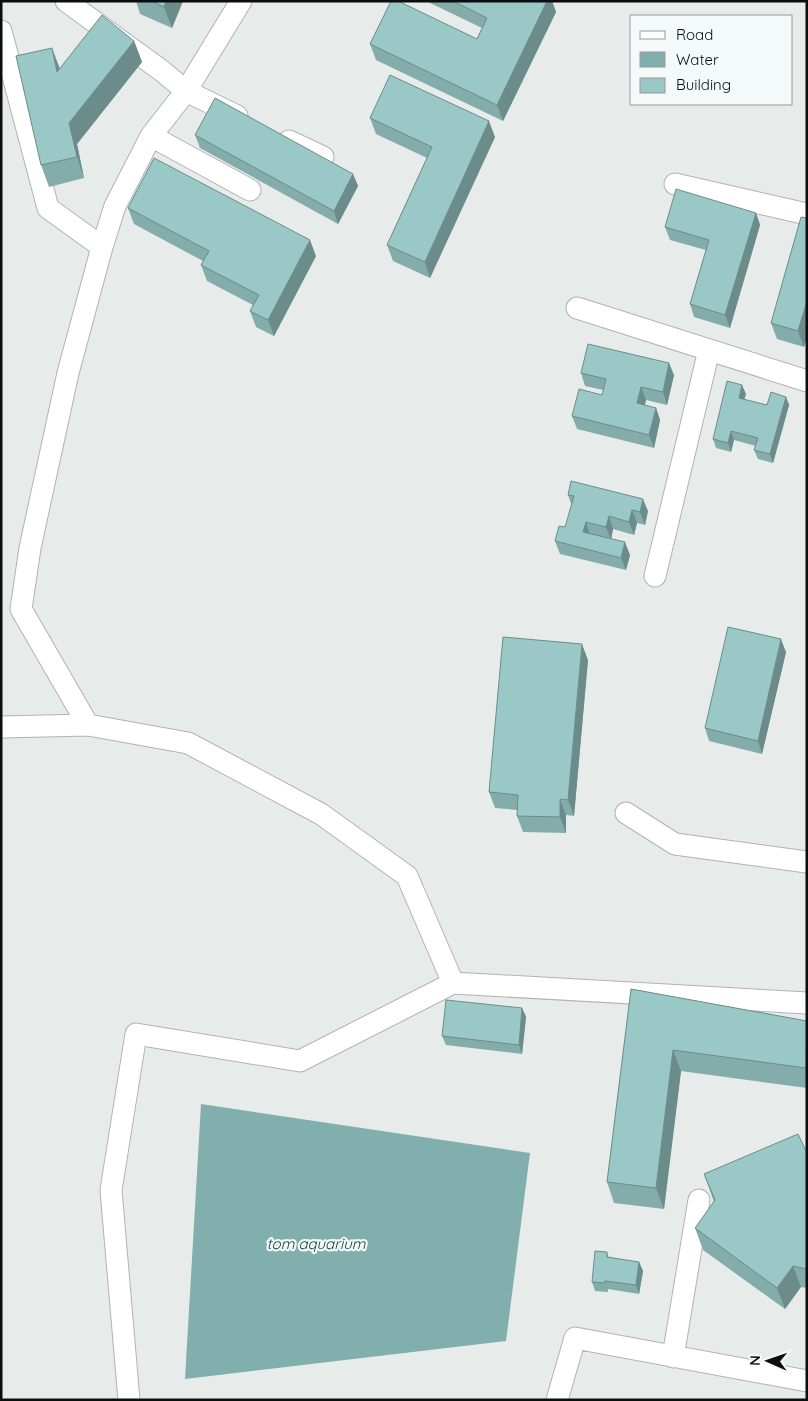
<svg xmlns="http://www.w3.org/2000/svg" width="808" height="1401" viewBox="0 0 808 1401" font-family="Quicksand,sans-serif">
<rect width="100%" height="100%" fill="#e7eceb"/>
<!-- water -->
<path fill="#80afad" d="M 201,1104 L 530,1153 L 506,1341 L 185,1379 Z"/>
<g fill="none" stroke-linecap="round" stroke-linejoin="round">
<defs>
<path id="minor" d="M 66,1 L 162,71 L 186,91 L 237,116
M 1,31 L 48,208 L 102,247
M 151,136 L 250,190
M 289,141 L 323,157
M 675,184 L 807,214
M 577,308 L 807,381
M 655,576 L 709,350
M 88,725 L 21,609 L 30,548 L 68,373 L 102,247 L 115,206 L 151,136 L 186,91 L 241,1
M 1,727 L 88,725 L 188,743 L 321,814 L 407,876 L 453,983
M 626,813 L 675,844 L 807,862
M 673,1357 L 699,1200
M 129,1400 L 111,1190 L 136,1034 L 300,1061 L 453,983 L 807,1003
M 557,1400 L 575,1338 L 807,1381"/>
</defs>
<!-- minor casing -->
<use href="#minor" stroke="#afb3b3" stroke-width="23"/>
<!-- minor -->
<use href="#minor" stroke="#fff" stroke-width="21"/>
</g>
<!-- wall -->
<path fill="#84acaa" d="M 136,1 L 183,1 L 172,28 L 140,14 Z
M 426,1 L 552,1 L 556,12 L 503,121 L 376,60 L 370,44 L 477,39 L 482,28 Z
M 134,41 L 142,62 L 77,144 L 84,178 L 49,187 L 41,165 Z
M 370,118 L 495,137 L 430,278 L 393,261 L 387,245 L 427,158 L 376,134 Z
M 195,135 L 353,174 L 358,186 L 338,224 L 200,148 Z
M 128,208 L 316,256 L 274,336 L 256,327 L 250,311 L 253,305 L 207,281 L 201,265 L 203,261 L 134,224 Z
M 756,213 L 760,225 L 730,328 L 694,317 L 690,304 L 706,250 L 670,240 L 665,227 Z
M 807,218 L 807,337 L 804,347 L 777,339 L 771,323 Z
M 581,373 L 674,375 L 667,405 L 646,400 L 645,405 L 656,408 L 660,420 L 654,448 L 577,429 L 572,416 L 602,395 L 603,390 L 585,386 Z
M 746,394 L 744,400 L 767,405 L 786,397 L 789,405 L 773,463 L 758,459 L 754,450 L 756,446 L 734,440 L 731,452 L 716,448 L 713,439 Z
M 568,495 L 648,511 L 645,525 L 637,523 L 634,535 L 613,529 L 611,539 L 630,555 L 626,570 L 560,554 L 555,541 L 565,527 L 572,506 Z
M 786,652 L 762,754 L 709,741 L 705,728 Z
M 588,660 L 574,816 L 566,815 L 566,833 L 523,832 L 517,816 L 517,810 L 495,808 L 489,792 Z
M 631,989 L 807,1021 L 807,1088 L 681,1071 L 664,1209 L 614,1203 L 607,1182 Z
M 522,1008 L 526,1017 L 522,1054 L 446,1045 L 442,1036 Z
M 807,1153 L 807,1288 L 801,1287 L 785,1309 L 703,1250 L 695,1228 L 714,1202 L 704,1174 Z
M 607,1252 L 609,1258 L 639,1262 L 643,1271 L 639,1294 L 608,1289 L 608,1292 L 595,1291 L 592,1282 Z"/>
<!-- shaded-wall -->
<path fill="#6b8c8b" d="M 166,1 L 183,1 L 172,28 L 164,7 Z
M 547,1 L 552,1 L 556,12 L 503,121 L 497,105 Z
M 134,41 L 142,62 L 77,144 L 84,178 L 77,157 L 69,123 Z
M 52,48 L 60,69 L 57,72 Z
M 489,121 L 495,137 L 430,278 L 425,262 Z
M 353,174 L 358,186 L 338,224 L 334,211 Z
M 756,213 L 760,225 L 730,328 L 725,315 Z
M 310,240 L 316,256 L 274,336 L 268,320 Z
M 807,301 L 807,337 L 804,347 L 798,331 Z
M 669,363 L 674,375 L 667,405 L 663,392 Z
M 742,385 L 746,394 L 742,407 L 739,398 Z
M 641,387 L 646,400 L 642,416 L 637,403 Z
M 786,397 L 789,405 L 773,463 L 770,454 Z
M 656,408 L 660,420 L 654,448 L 649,435 Z
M 731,431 L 734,440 L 731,452 L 728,443 Z
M 643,499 L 648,511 L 645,525 L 640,512 Z
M 632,510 L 637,523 L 634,535 L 629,522 Z
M 609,516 L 613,529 L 611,540 L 606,527 Z
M 586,522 L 590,535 L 583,532 Z
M 625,542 L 630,555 L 626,570 L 621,558 Z
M 781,639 L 786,652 L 762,754 L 758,741 Z
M 582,644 L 588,660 L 574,816 L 568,800 Z
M 560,799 L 566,815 L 566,833 L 560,817 Z
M 522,1008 L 526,1017 L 522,1054 L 519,1045 Z
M 673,1050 L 681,1071 L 664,1209 L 656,1188 Z
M 639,1262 L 643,1271 L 639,1294 L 636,1285 Z
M 793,1266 L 801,1287 L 785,1309 L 777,1288 Z"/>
<!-- building -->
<path fill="#99c8c6" stroke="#6b8c8b" d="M 152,1 L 166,1 L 164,7 Z
M 391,1 L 398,1 L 477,39 L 487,18 L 453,1 L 547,1 L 497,105 L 370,44 Z
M 102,15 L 134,41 L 69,123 L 77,157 L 41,165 L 16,56 L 52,48 L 57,72 Z
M 390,75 L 489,121 L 425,262 L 387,245 L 432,147 L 370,118 Z
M 215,98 L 353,174 L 334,211 L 195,135 Z
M 154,158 L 310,240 L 268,320 L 250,311 L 259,295 L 201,265 L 209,251 L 128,208 Z
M 676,189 L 756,213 L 725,315 L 690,304 L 709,240 L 665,227 Z
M 801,217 L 807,218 L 807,301 L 798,331 L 771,323 Z
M 588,344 L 669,363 L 663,392 L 641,387 L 637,403 L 656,408 L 649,435 L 572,416 L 579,389 L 602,395 L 606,379 L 581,373 Z
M 727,381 L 742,385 L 739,398 L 767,405 L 771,392 L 786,397 L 770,454 L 754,450 L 758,438 L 731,431 L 728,443 L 713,439 Z
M 571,481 L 643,499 L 640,512 L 632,510 L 629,522 L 609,516 L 606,527 L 586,522 L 583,532 L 625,542 L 621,558 L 555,541 L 559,526 L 565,527 L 574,496 L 568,495 Z
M 728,627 L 781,639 L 758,741 L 705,728 Z
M 503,637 L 582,644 L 568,800 L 560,799 L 560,817 L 517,816 L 518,795 L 489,792 Z
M 631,989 L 807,1021 L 806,1068 L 673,1050 L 656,1188 L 607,1182 Z
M 446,1000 L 522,1008 L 519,1045 L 442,1036 Z
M 798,1134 L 807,1153 L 807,1269 L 793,1266 L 777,1288 L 695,1228 L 715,1200 L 704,1174 Z
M 595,1251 L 607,1252 L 607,1257 L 639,1262 L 636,1285 L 605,1281 L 605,1283 L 592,1282 Z"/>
<g text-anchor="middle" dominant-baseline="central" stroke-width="4.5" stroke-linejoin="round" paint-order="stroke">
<!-- water labels -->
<g font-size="15" font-style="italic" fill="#0a3837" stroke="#f4f9f9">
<text x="316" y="1243">tom aquarium</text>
</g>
</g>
<!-- border -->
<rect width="808" height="1401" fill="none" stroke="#0c0d0d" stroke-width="5"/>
<!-- legend -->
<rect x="630" y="15" width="162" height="90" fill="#f4f9f9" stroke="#979b9b"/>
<rect x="640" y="31" width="25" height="8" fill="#ffffff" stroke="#979b9b"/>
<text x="676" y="40" font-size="15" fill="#0c0d0d">Road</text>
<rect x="640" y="52" width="25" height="15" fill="#80afad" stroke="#979b9b"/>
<text x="676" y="65" font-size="15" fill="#0c0d0d">Water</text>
<rect x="640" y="78" width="25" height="15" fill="#99c8c6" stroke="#979b9b"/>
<text x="676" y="90" font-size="15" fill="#0c0d0d">Building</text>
<!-- north arrow -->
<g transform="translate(768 1361) rotate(272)" stroke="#f4f9f9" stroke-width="4" paint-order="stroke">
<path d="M0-4L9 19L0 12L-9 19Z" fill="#0c0d0d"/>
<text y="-8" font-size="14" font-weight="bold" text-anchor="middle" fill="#0c0d0d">N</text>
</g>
</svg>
